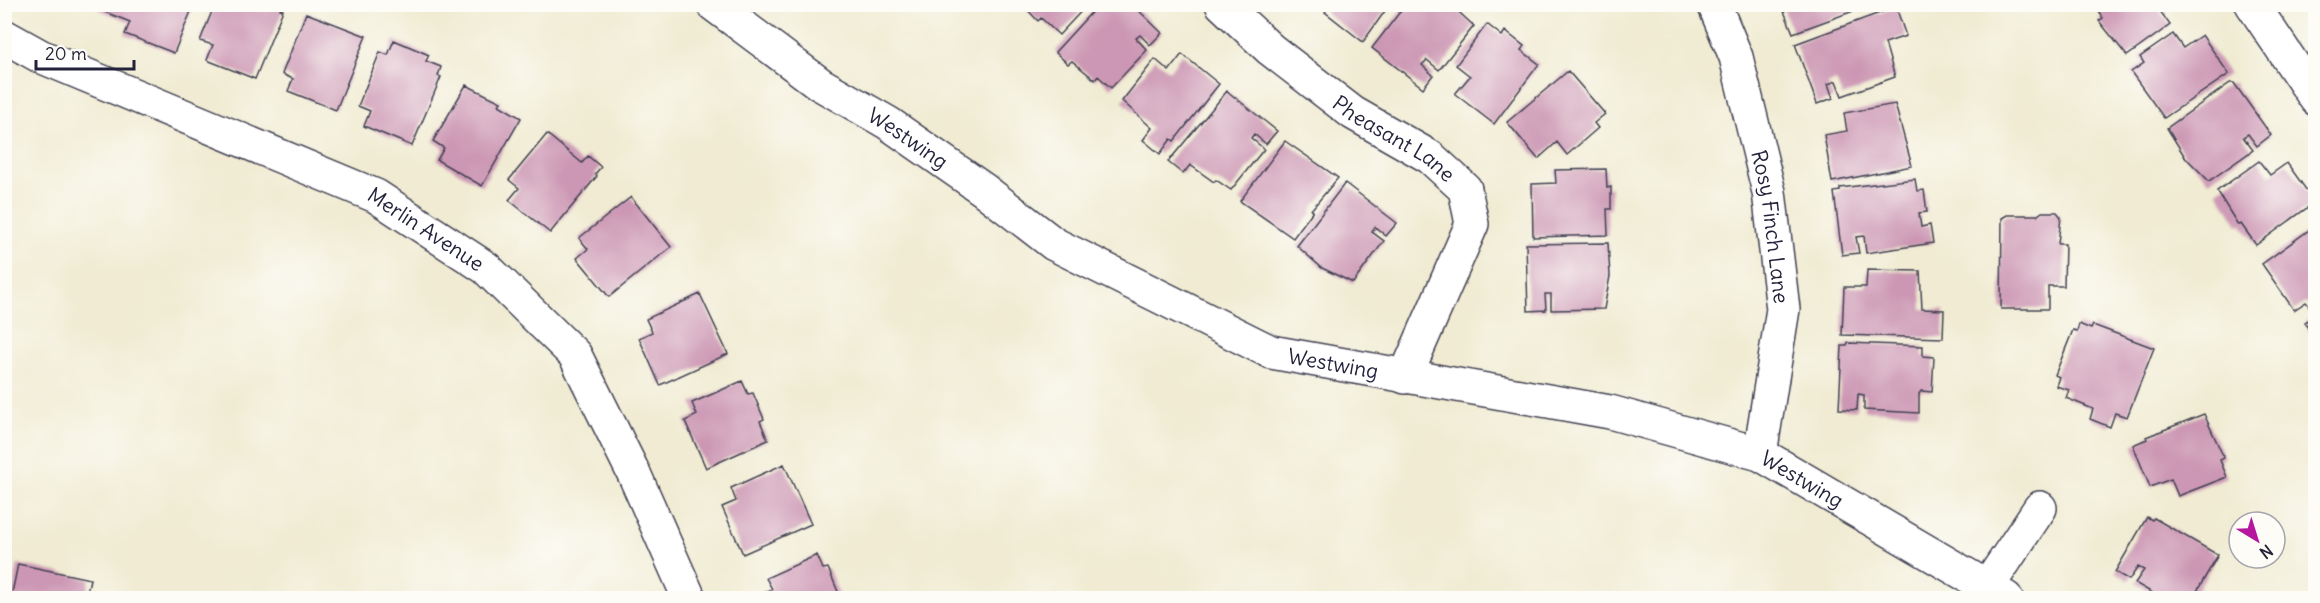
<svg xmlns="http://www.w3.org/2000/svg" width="2320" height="603" viewBox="0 0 2320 603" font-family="Delius,sans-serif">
<rect width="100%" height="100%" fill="#fdfcf7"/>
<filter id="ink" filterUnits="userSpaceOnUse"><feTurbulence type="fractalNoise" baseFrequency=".0167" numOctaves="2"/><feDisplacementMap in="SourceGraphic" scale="12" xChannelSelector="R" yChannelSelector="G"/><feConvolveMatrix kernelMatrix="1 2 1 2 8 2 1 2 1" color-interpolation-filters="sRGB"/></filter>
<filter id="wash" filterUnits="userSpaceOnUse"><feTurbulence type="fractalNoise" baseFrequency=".008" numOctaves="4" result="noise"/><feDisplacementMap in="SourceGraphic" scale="24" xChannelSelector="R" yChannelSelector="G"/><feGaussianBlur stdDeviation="1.35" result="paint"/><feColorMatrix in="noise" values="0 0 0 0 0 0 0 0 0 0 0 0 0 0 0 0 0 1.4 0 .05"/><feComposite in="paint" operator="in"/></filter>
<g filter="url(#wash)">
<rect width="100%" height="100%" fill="#f0ebd2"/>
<g id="blocks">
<!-- building -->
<path fill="#cc97b4" d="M 94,4 L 194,4 L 174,53 L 125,34 L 130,22 L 100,10 Z
M 215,4 L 282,4 L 280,9 L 283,10 L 255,79 L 207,60 L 213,45 L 200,41 Z
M 1022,4 L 1088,4 L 1059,35 L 1041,18 L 1038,21 Z
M 1099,4 L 1132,4 L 1162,33 L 1150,45 L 1140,35 L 1136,38 L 1147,50 L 1111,88 L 1098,76 L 1095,80 L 1072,61 L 1068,64 L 1055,52 Z
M 1323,4 L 1390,4 L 1363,42 L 1325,12 L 1328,8 Z
M 1406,4 L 1450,4 L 1474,26 L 1439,70 L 1427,60 L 1422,65 L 1433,75 L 1423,88 L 1372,48 Z
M 1781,4 L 1870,4 L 1870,5 L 1793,33 Z
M 2094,4 L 2170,4 L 2160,11 L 2170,25 L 2127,56 L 2099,21 L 2103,18 Z
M 1896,7 L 1906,36 L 1885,43 L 1895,77 L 1842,96 L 1836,81 L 1828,84 L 1833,98 L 1817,104 L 1795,44 Z
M 306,13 L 366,36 L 336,110 L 288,91 L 293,79 L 282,74 Z
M 1487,24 L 1502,36 L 1505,31 L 1524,46 L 1521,50 L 1539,64 L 1494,124 L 1455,94 L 1470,76 L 1456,65 Z
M 2173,34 L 2183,48 L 2202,35 L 2229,74 L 2164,118 L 2131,72 L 2144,63 L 2140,57 Z
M 394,40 L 429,55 L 426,61 L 441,67 L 438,76 L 441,77 L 412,146 L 364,126 L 370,111 L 358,106 L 380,52 L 388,55 Z
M 1182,54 L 1219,84 L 1174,141 L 1171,139 L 1160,154 L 1143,140 L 1152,128 L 1122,101 L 1155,59 L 1169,71 Z
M 1568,71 L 1605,114 L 1594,123 L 1598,128 L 1567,155 L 1557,142 L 1538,159 L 1507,122 Z
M 2230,83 L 2234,83 L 2271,135 L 2257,146 L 2248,134 L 2243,137 L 2253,150 L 2209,181 L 2185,157 L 2167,128 Z
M 466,85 L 501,102 L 499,105 L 521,118 L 482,186 L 437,160 L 444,148 L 433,141 Z
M 1227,91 L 1277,131 L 1266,144 L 1254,134 L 1251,138 L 1264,149 L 1231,190 L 1216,180 L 1214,182 L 1190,165 L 1183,174 L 1168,162 Z
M 1895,104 L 1912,166 L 1832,182 L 1824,135 L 1847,131 L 1844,113 Z
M 547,134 L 582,163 L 588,156 L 601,167 L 595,174 L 597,176 L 550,233 L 509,200 L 519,188 L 509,180 Z
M 1285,141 L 1338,178 L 1311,210 L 1313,211 L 1293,238 L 1240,201 Z
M 2259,161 L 2270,175 L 2287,163 L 2315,202 L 2256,245 L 2241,224 L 2238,225 L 2217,191 Z
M 1606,169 L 1607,188 L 1611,187 L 1611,209 L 1607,209 L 1608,235 L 1533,237 L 1532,184 L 1556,183 L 1555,170 Z
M 1915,179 L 1917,191 L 1924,190 L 1927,212 L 1919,213 L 1921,227 L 1930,225 L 1933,243 L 1866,253 L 1864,236 L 1856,237 L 1859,253 L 1842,255 L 1834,192 L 1840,191 L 1840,188 Z
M 1345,183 L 1397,223 L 1386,236 L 1375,227 L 1372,232 L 1384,241 L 1353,283 L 1322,268 L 1297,246 Z
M 631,197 L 671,247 L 609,297 L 577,258 L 588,249 L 579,238 Z
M 2042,212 L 2057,212 L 2061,217 L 2058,244 L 2065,244 L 2064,286 L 2048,286 L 2048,309 L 2001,309 L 2002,218 L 2007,215 L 2038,215 Z
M 2316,225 L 2316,303 L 2310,307 L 2306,302 L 2294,310 L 2262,264 Z
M 1608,243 L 1610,276 L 1604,309 L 1551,310 L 1551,294 L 1545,294 L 1546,310 L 1528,311 L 1526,244 Z
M 1867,270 L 1920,271 L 1922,309 L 1944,310 L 1943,338 L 1842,335 L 1844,287 L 1866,287 Z
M 700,294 L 728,354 L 660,385 L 639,338 L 652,332 L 646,319 Z
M 2316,315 L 2316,346 L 2305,322 Z
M 2079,324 L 2091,329 L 2093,325 L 2154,348 L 2127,417 L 2115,413 L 2110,427 L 2090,419 L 2093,409 L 2066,398 L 2069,390 L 2056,386 L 2059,377 L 2055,375 L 2073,330 L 2077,331 Z
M 1848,343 L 1923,346 L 1923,356 L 1934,357 L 1932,392 L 1921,391 L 1919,394 L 1919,413 L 1864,410 L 1864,395 L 1858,394 L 1857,410 L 1839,409 L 1842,346 L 1847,346 Z
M 742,381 L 748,394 L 753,393 L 764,419 L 760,421 L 768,440 L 706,468 L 685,421 L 697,415 L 692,403 Z
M 2204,414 L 2224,458 L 2220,460 L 2227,477 L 2178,496 L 2171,479 L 2150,487 L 2133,445 L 2147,439 L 2146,437 Z
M 784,464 L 811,524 L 743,554 L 722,507 L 736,501 L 731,488 Z
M 2147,517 L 2152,520 L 2154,518 L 2218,555 L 2193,598 L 2161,598 L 2135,583 L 2144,570 L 2138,567 L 2129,580 L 2115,572 Z
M 817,555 L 823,569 L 828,568 L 839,594 L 835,596 L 837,598 L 762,598 L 761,594 L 772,589 L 766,578 Z
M 18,564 L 90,579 L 86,598 L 11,598 Z"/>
</g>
</g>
<g filter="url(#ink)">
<use href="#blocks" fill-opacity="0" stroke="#414052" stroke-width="1.5"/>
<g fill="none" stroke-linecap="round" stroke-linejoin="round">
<defs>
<g id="minor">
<path id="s1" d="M 713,4 L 820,84 L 888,123 L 984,190 L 1054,244 L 1271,352 L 1610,412 L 1760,454 L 2006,598"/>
<path id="s2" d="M 1222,4 L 1270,49 L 1353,113 L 1430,157 L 1465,189 L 1472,224 L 1405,377"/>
<path id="s3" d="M 1714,4 L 1736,57 L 1769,192 L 1783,309 L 1760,454"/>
<path d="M 2252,4 L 2316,99"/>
<path id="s4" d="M 4,36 L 40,56 L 376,196 L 486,268 L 575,355 L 635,476 L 689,598"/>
<path d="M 1988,586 L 2040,508"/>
</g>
</defs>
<!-- minor casing -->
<use href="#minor" stroke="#414052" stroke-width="36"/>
<!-- minor -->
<use href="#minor" stroke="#fff" stroke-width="33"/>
</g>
</g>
<g text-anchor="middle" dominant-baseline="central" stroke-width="4.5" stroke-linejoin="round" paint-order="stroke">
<!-- street labels -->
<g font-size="21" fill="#22223b" stroke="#fdfcf7">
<text stroke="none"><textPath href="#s1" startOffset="237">Westwing</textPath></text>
<text stroke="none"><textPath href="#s2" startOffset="219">Pheasant Lane</textPath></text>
<text stroke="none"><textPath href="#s3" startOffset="231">Rosy Finch Lane</textPath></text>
<text stroke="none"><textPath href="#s4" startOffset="465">Merlin Avenue</textPath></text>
<text stroke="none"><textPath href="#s1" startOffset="723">Westwing</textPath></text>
<text stroke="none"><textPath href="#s1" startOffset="1209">Westwing</textPath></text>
</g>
</g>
<!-- margin -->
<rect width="2320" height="603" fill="none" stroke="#fdfcf7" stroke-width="24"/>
<!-- north arrow -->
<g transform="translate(2257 540) rotate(142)"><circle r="28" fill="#fdfcf7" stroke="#a5a5ac" stroke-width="1.5"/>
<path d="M0-4.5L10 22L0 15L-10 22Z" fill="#b5179e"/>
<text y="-9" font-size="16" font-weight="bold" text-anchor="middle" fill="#22223b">N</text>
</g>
<!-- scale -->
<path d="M36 60v9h98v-9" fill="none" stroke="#22223b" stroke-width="3"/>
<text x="45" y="60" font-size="18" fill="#22223b" stroke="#fdfcf7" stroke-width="4.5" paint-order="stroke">20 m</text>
</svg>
